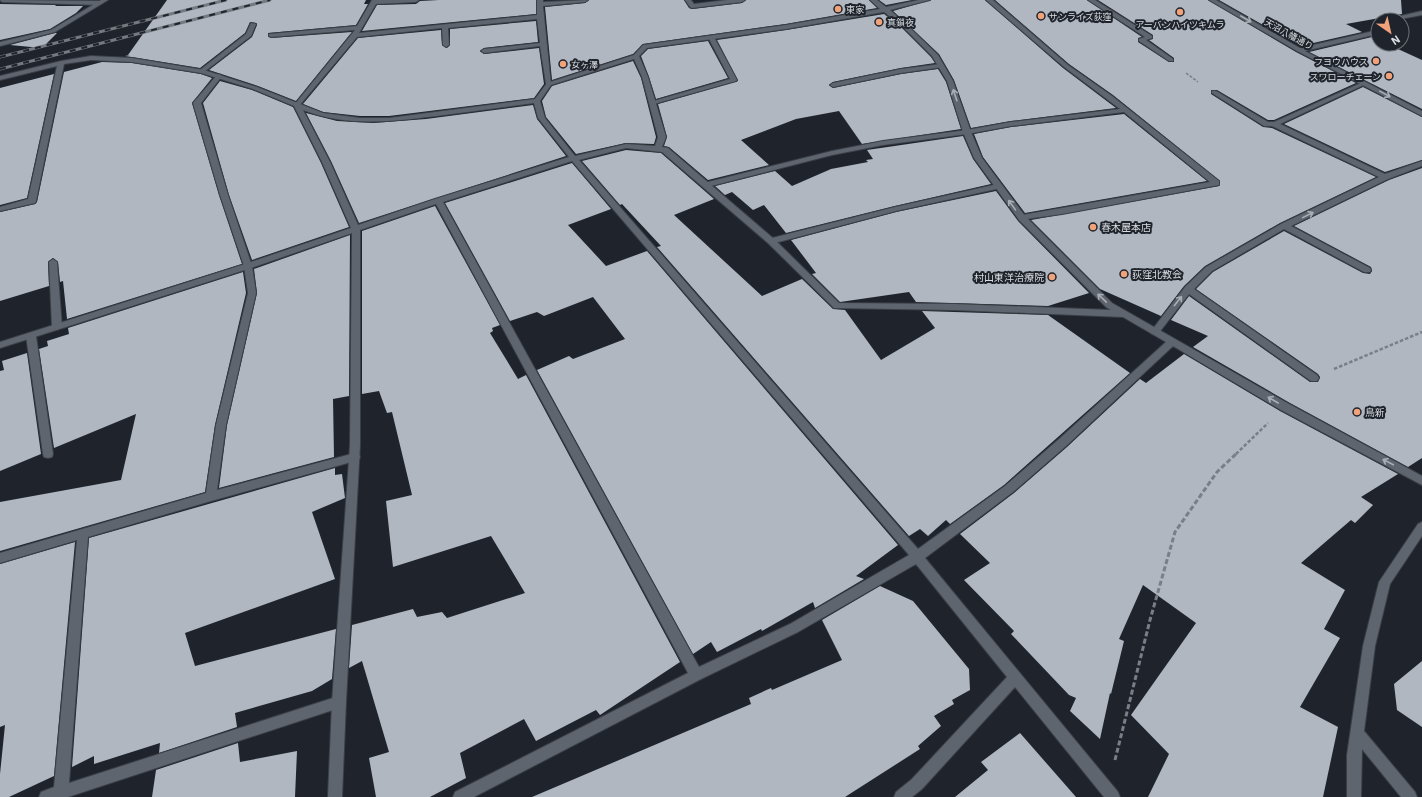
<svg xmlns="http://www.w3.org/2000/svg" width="1422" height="797" viewBox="0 0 1422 797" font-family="'IBM Plex Sans','Noto Sans JP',sans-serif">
<rect width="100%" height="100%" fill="#1f242c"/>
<!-- building -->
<path fill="#b0b7c1" d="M 167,0 L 366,0 L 364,4 L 368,4 L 356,25 L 268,33 L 268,36 L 271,38 L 352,32 L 296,101 L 258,86 L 209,70 L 252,37 L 257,25 L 256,23 L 250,22 L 245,33 L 200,68 L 125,56 L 130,55 L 128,55 Z
M 439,0 L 536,0 L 536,14 L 362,31 L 377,5 L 416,4 L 420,1 Z
M 589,0 L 684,0 L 689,8 L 692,9 L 742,3 L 746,0 L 869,0 L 877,8 L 786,24 L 643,44 L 633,54 L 552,80 L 545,7 L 585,3 Z
M 879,0 L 912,0 L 886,5 Z
M 931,0 L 985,0 L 1063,68 L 1116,108 L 1011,121 L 971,128 L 954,80 L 939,54 L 893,11 Z
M 995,0 L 1087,0 L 1142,37 L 1138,38 L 1138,42 L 1169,62 L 1174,62 L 1174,58 L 1149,40 L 1153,39 L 1153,35 L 1098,0 L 1208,0 L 1296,52 L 1356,83 L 1274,120 L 1268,120 L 1217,90 L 1211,90 L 1211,94 L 1263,127 L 1272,128 L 1376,177 L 1280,223 L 1205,266 L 1184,286 L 1161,316 L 1100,289 L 1031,220 L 1219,186 L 1220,181 L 1113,95 L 1069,64 Z
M 1219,0 L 1401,0 L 1402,14 L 1346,24 L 1362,32 L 1300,46 Z
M 0,4 L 56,5 L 55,6 L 83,6 L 76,13 L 50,29 L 0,40 Z
M 884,14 L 901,27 L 931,57 L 935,63 L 901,68 L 833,82 L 829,85 L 833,88 L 901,74 L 938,69 L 946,82 L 961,129 L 862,144 L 839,111 L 796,119 L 741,140 L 769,165 L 708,180 L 669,147 L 664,146 L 667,137 L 658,104 L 738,81 L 717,40 L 786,30 Z
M 536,21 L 538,42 L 484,48 L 480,51 L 484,54 L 539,48 L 544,84 L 534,98 L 389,116 L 360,116 L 323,112 L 303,104 L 358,38 L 441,30 L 442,45 L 447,48 L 450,45 L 450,29 Z
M 55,33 L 57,33 L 42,48 L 10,45 Z
M 1372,37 L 1378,40 L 1378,44 L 1387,44 L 1422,60 L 1422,109 L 1309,52 Z
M 708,41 L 728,78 L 656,99 L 649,77 L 641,56 L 648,49 Z
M 633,61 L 641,78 L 656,137 L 654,144 L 626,143 L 576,154 L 546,117 L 542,101 L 552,86 Z
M 102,62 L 132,63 L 201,74 L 212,78 L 192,103 L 219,195 L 242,264 L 67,319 L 63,281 L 60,282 L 58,262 L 53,258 L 48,262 L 49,286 L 0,301 L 0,212 L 35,204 L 37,202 L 64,72 Z
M 54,74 L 27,198 L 0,205 L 0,88 Z
M 220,81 L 252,90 L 293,107 L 321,163 L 349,227 L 252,260 L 229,195 L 203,103 Z
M 1363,87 L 1422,117 L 1422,160 L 1385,172 L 1284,124 Z
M 533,105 L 537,119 L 566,156 L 359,223 L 331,161 L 306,113 L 337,121 L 373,123 L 426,119 Z
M 1124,114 L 1207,181 L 1025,213 L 983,157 L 974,134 L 1011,127 Z
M 963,136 L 973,159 L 991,184 L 895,206 L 786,233 L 764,205 L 753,210 L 732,192 L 725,195 L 715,186 L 775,171 L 792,186 L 831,169 L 868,162 L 866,160 L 873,159 L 867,150 Z
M 626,150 L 661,153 L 714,199 L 674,215 L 762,296 L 802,279 L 833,309 L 845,310 L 881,360 L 935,328 L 922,311 L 1048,315 L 1130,373 L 1004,485 L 950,524 L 946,520 L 928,536 L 920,529 L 909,536 L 657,247 L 661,246 L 622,204 L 620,205 L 582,161 Z
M 572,163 L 611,209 L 568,225 L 606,266 L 647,251 L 898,545 L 856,576 L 864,579 L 815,608 L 813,602 L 762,631 L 761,629 L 717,652 L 711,642 L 693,654 L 537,370 L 569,356 L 573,359 L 625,339 L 593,297 L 544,316 L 537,312 L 510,321 L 445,203 Z
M 1422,168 L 1422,458 L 1408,467 L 1290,403 L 1193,347 L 1208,336 L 1171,320 L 1189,296 L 1310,382 L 1318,382 L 1320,377 L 1318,374 L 1196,289 L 1213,272 L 1284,231 L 1363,273 L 1370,274 L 1372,271 L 1371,267 L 1294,226 L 1389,180 Z
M 996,191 L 1018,221 L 1089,293 L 1048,306 L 916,302 L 909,292 L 840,302 L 812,274 L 816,273 L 791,240 L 896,212 Z
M 435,206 L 500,325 L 492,328 L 493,331 L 490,333 L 518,379 L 526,375 L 680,662 L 600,715 L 596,710 L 536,741 L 524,719 L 460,753 L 466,778 L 430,797 L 376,797 L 369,758 L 389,752 L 362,661 L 349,668 L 352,625 L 413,609 L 417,617 L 442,612 L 447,618 L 525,593 L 491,536 L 393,567 L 386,501 L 412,495 L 392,412 L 387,413 L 379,391 L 362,394 L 362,231 Z
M 350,235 L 349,396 L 333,399 L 334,457 L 219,488 L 227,425 L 257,293 L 254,269 Z
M 243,272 L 246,293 L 215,425 L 205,492 L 0,551 L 0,502 L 121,480 L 136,414 L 54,448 L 39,349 L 48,346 L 47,341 L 69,334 L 68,328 Z
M 27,353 L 41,454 L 0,471 L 0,371 L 4,370 L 2,361 Z
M 1184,354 L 1280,411 L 1398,474 L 1361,497 L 1373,505 L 1355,523 L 1351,520 L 1301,563 L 1345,590 L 1324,629 L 1340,638 L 1300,707 L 1338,727 L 1323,797 L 1148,797 L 1169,754 L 1131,715 L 1196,623 L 1143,585 L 1119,639 L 1124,641 L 1111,694 L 1110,693 L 1100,739 L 1070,711 L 1076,698 L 1069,695 L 1011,634 L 1014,631 L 964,580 L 990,563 L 960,534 L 1014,493 L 1067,447 L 1140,379 L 1146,383 Z
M 335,468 L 335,475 L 342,474 L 345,498 L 312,512 L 335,579 L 185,633 L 195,666 L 336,629 L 332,679 L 312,691 L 235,713 L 237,727 L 159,753 L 160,743 L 94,764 L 94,756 L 72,767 L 89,538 Z
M 75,542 L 54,776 L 9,797 L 0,797 L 0,774 L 5,725 L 0,727 L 0,564 Z
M 880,586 L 913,601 L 969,669 L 970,690 L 952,700 L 954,704 L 934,716 L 941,726 L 918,746 L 920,749 L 845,797 L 532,797 L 751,704 L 749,698 L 771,688 L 772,690 L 842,660 L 822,620 Z
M 1422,661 L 1422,727 L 1397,710 L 1394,684 Z
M 1020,733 L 1076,797 L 955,797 L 988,770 L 981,762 Z
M 238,743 L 240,762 L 297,751 L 295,797 L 152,797 L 156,770 Z"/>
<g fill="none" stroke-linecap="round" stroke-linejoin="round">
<defs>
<path id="service" d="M 0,0 L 99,1 L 102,3 L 99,5 L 2,2 Z
M 372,0 L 419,0 L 416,2 L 376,4 L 359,33 L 537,15 L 537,0 L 543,0 L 543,2 L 588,0 L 585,2 L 543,6 L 551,85 L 546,84 L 540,46 L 484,53 L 481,51 L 484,49 L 540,43 L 537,19 L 448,28 L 449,45 L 446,47 L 443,45 L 442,28 L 357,37 L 299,106 L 295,106 L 295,104 L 355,30 L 271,37 L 269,36 L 269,34 L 357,26 Z
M 685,0 L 691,0 L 694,4 L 727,0 L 745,0 L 742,2 L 692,8 L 690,7 Z
M 986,0 L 993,0 L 1068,65 L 1112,96 L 1219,181 L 1219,185 L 1062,214 L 1019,220 L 1018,218 L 1022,215 L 1210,182 L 1124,112 L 1011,126 L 967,134 L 883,145 L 832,155 L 707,187 L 703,185 L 704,183 L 832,151 L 883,141 L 967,130 L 1011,122 L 1120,109 L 1064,67 Z
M 1088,0 L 1095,0 L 1152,36 L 1152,38 L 1146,40 L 1173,59 L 1173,61 L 1169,61 L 1139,41 L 1139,39 L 1145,37 Z
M 251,23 L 256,24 L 251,36 L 204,72 L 200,72 L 200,70 L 246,34 Z
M 709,36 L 714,37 L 737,80 L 736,81 L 654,104 L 650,104 L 650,102 L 730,79 L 708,37 Z
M 941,64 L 944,66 L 943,67 L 901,73 L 833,87 L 830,85 L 833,83 L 901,69 Z
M 219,74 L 222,76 L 201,103 L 228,195 L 252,266 L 256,293 L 226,425 L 217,490 L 355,453 L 359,454 L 360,457 L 359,460 L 355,461 L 211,501 L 88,537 L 69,783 L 339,696 L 344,697 L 346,702 L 344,707 L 339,708 L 68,797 L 39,797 L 41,792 L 54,787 L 77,540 L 0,563 L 0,553 L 206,493 L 216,425 L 248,293 L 244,266 L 220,195 L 193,103 L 217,75 Z
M 1363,82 L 1368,83 L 1280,124 L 1385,174 L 1422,161 L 1422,166 L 1388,179 L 1291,226 L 1370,268 L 1371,270 L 1370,272 L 1364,272 L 1284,229 L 1212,271 L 1194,289 L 1317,375 L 1319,378 L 1317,381 L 1311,381 L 1189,294 L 1158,334 L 1152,334 L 1150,332 L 1152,330 L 1185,287 L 1206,267 L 1281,224 L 1379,177 L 1272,126 L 1264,126 L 1212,93 L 1212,91 L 1216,91 L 1268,122 L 1274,122 Z
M 998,184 L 1002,186 L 1001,188 L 896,211 L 771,244 L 767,241 L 768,239 L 895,207 Z
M 53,259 L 57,262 L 62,327 L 57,330 L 52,327 L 49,262 Z
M 31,333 L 36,336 L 53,454 L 52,457 L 48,458 L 44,457 L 43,454 L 26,336 Z"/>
<path id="minor" d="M 101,0 L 108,0 L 55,32 L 0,46 L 0,42 L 51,30 Z
M 870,0 L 877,0 L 886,7 L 919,0 L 930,0 L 890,10 L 906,24 L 938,55 L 953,81 L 971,132 L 982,158 L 1025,216 L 1112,303 L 1289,404 L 1422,476 L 1422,485 L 1281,410 L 1173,346 L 1066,446 L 1013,492 L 925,558 L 1118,792 L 1120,797 L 1104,797 L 1015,687 L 922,789 L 912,797 L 894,797 L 896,792 L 912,779 L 1007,677 L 916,564 L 798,632 L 701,679 L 474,797 L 453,797 L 455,792 L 688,673 L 436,204 L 360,230 L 360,445 L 346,702 L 342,797 L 328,797 L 332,702 L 350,445 L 352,233 L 251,268 L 0,348 L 0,342 L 245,264 L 351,228 L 322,162 L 294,106 L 253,89 L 201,73 L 132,62 L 91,60 L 64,64 L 36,201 L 35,203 L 0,211 L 0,207 L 28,199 L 57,66 L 0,80 L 0,76 L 61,61 L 91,56 L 132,58 L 204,70 L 257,87 L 323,113 L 360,118 L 389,118 L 535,99 L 547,83 L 634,55 L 643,45 L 786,25 L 880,9 ZM 884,12 L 902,26 L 932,56 L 947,81 L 963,132 L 974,158 L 1019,220 L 1106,307 L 1111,310 L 954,304 L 839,303 L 774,239 L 668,148 L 662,147 L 666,137 L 648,77 L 639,56 L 647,48 L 786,29 ZM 634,59 L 642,77 L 658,137 L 655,146 L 626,144 L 575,156 L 545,118 L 540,101 L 551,85 ZM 534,103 L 538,118 L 569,157 L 435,199 L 358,225 L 330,162 L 303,110 C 349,128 396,121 444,115 C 474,111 504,107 534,103 ZM 626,148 L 662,152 L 768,243 L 834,308 L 954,310 L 1123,317 L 1166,342 L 1058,440 L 1005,486 L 918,549 L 579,160 ZM 572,161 L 909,555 L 790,624 L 699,667 L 443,202 Z
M 1209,0 L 1216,0 L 1300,48 L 1378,30 L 1378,34 L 1305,51 L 1422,111 L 1422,116 L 1297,51 Z
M 1422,11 L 1422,15 L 1395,20 L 1383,20 Z
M 1422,522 L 1422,536 L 1390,584 L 1375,646 L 1364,731 L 1415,792 L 1417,797 L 1401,797 L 1362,749 L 1361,797 L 1347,797 L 1347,755 L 1363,646 L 1379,582 L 1418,524 Z"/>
</defs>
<!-- service casing -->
<use href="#service" stroke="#3b3f46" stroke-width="2"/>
<!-- minor casing -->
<use href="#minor" stroke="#3b3f46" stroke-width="2"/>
<!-- path-far2 -->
<path stroke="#7a7e85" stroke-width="1.5" stroke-dasharray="3 1.5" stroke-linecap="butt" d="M 1186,73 L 1198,82"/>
<!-- path-far1 -->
<path stroke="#7a7e85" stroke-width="2.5" stroke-dasharray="3.5 2" stroke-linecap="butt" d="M 1334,369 L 1422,332
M 1236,454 L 1268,423"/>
<!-- path -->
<path stroke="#7a7e85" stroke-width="3" stroke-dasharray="5 2.5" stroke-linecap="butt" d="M 1115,760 L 1150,620 L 1175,532 L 1217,472 L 1237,453"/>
<!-- service -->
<use href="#service" fill="#5f656f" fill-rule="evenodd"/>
<!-- minor -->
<use href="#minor" fill="#5f656f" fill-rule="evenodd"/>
<defs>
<path id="rail" d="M 0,57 L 226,0
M 0,69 L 270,0"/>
</defs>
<!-- rail casing -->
<use href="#rail" stroke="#757a80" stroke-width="3"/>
<!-- rail -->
<use href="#rail" stroke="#1f242c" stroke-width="2" stroke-dasharray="6" stroke-linecap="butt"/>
</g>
<!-- one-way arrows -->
<defs><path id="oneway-shaft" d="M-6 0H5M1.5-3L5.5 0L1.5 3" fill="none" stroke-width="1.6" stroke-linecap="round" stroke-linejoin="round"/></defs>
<g stroke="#a9aeb5">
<use href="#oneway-shaft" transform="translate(1246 19) rotate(30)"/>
<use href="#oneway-shaft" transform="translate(1385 94) rotate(29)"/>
<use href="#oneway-shaft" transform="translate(955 95) rotate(-108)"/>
<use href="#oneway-shaft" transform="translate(1012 205) rotate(-126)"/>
<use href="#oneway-shaft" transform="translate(1308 215) rotate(-26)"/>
<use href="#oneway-shaft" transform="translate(1102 298) rotate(-136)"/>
<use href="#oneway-shaft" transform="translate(1178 301) rotate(-52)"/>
<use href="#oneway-shaft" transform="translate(1273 400) rotate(-150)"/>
<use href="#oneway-shaft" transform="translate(1388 462) rotate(-152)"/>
</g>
<!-- markers -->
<g fill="#f0a27a" stroke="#1f242c" stroke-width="1.5">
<circle cx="838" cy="9" r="4"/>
<circle cx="1180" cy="12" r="4"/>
<circle cx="1041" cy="16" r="4"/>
<circle cx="879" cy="22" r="4"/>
<circle cx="1376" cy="61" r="4"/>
<circle cx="563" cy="64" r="4"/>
<circle cx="1389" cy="76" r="4"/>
<circle cx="1093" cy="227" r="4"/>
<circle cx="1124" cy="274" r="4"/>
<circle cx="1052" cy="277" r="4"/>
<circle cx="1357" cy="412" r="4"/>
</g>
<g text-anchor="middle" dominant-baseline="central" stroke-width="4" stroke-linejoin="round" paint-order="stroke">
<!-- far-poi labels -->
<g font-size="9" fill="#dadee3" stroke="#1f242c" text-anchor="start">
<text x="846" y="9">東家</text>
<text x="1049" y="16">サンライズ荻窪</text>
<text x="887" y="22">真鎖夜</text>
<text x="1180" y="24" text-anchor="middle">アーバンハイツキムラ</text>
<text x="1368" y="61" text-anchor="end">フヨウハウス</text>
<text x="571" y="64">女ヶ澤</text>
<text x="1381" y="76" text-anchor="end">スワローチェーン</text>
</g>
<!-- far-street labels -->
<g font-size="9" fill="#dadee3" stroke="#1f242c">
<text transform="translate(1289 34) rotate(29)">天沼八幡通り</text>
</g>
<!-- poi labels -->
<g font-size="10" fill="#dadee3" stroke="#1f242c" text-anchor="start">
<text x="1101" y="227">春木屋本店</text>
<text x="1132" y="274">荻窪北教会</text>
<text x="1044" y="277" text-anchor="end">村山東洋治療院</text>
<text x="1365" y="412">鳥新</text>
</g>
</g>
<!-- north arrow -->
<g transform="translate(1390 32) rotate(146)"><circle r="19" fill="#1f242c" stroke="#6a6e75"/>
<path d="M0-3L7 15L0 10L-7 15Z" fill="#f0a27a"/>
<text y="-6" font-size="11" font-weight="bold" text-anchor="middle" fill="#dadee3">N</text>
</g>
</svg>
